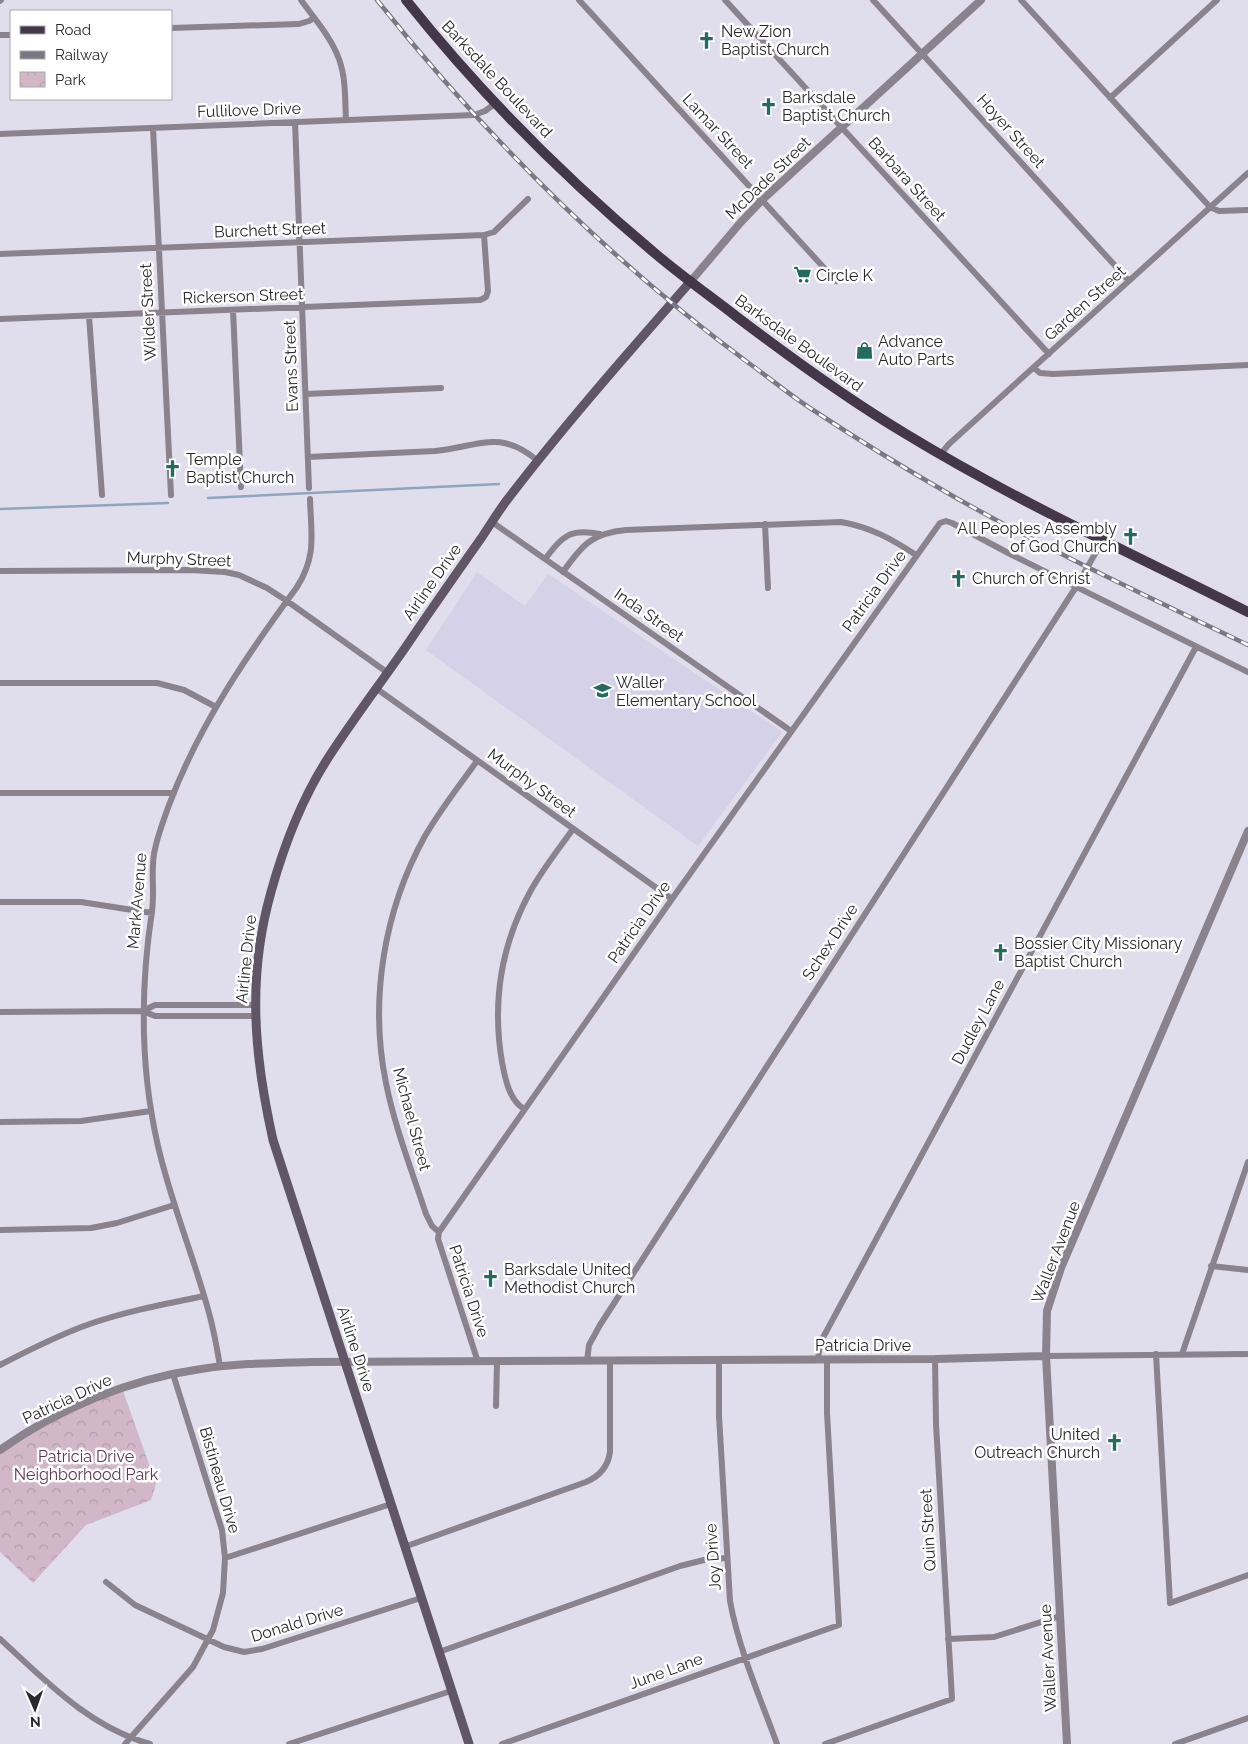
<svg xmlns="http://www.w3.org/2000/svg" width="1248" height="1744" viewBox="0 0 1248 1744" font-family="Raleway,sans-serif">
<defs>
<pattern id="park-crowns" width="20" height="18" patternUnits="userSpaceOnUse" patternTransform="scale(1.25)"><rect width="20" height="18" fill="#d1b7c8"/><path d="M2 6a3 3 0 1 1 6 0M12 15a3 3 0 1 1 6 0" fill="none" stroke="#b39dac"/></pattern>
</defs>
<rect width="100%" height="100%" fill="#e0ddec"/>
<!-- built -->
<path fill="#d5d1e8" d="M 477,572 L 525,606 L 548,574 L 782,732 L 698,846 L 426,650 Z"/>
<!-- park -->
<path fill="url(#park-crowns)" d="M 122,1388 L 156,1484 L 151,1500 L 86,1525 L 33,1583 L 0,1552 L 0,1450 L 46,1421 Z"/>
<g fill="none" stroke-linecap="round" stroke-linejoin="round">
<!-- stream -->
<path stroke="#8ea6bd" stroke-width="2.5" d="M 208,498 L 499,484
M 0,509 L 168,503"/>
<!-- minor -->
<path stroke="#8a828d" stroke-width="6" d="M 301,0 C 314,18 331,37 339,59 C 346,78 345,100 346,120
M 579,0 L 836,281
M 725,0 L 1049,354
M 873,0 L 1129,281
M 1021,0 L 1210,207 L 1219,211 L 1248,210
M 0,1 L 1,0
M 171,28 L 299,24 L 309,21 L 314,18
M 0,35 L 11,35
M 1110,98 L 1217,0
M 295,122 L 309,488
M 153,128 L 171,495
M 0,134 L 474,115 L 485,111 L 496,103
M 0,254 L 484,235 L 494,232 L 528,199
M 233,310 L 241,487
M 89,316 L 102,495
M 0,319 L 480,300 L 486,297 L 488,291 L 484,235
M 1034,368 L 1040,373 L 1053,374 L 1248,365
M 306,394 L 441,388
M 940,455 L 949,444 L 1248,173
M 308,457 L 435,451 C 478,447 499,428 538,461
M 492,522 L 791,731
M 765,524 L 768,588
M 545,559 C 563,536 569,528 600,534
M 0,571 L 190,570 L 225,572 L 239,575 L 267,588 L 287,601 L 388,673
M 563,572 C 582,545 592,533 626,530 L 841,522 C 870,527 892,539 916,555
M 0,683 L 157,683 L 184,690 L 216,707
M 377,689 L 672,899
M 0,793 L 174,793
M 0,902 L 81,902 L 152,913
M 143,1011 L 155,1005 L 256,1005
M 0,1012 L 143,1011 L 155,1016 L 256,1016
M 524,1109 C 509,1100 505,1078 502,1062 C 492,1003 501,945 530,892 C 542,870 558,850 573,829
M 0,1122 L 81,1121 L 151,1111
M 0,1230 L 91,1228 L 117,1223 L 174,1205
M 439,1232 L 432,1226 L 426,1214 C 412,1171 395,1128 386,1083 C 369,1000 384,910 425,836 C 440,810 459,786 477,761
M 1211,1266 L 1248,1270
M 1156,1354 L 1170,1603 L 1248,1575
M 1182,1354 L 1248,1162
M 1046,1356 L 1248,1354
M 818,1359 L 820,1343 L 826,1332 L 1196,647
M 719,1360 L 719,1416 L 730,1601 C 739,1650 760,1697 777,1744
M 587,1361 L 589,1345 L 600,1325 L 1076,587 L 1103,540
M 478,1362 L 438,1239 L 439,1232 L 672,899 L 940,523 L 946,521 L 952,523 L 1012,555 L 1248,672
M 0,1365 C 27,1351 55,1337 84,1326 C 123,1312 164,1304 204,1296
M 220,1366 C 217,1348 214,1331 209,1313 C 194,1257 171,1203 158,1146 C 140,1068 140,990 152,911 C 155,890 150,868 155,849 C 158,834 164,819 169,805 C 199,725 247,655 297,587 C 317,556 311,533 310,499
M 496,1406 L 497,1362
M 404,1547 L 586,1482 C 600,1476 608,1467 610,1452 L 610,1361
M 225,1558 L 391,1504
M 106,1582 L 135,1605 L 224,1647 L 244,1652 L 262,1649 L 421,1598
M 0,1639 C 46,1681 89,1727 150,1744
M 948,1639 L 994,1637 L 1060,1616
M 439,1652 L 680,1566 L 704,1560 L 726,1558
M 125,1744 L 193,1667 L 213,1630 L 223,1593 L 225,1558 L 222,1530 L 173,1374
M 289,1744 L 451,1691
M 502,1744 L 839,1625 L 827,1413 L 827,1359
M 825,1744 L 952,1699 L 936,1424 L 935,1359
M 1175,1744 L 1248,1718"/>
<!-- tertiary -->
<path stroke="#8a828d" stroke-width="8" d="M 691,281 L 741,222 L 762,200 L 981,0
M 0,1450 C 59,1408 130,1379 201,1369 C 237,1363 275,1363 312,1362 L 935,1359 L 1046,1356
M 1067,1744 L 1046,1356 L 1047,1311 L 1061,1268 L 1248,831"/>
<!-- secondary -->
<path stroke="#615666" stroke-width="9" d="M 469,1744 L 273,1140 C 254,1055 247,977 271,892 C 284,845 303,796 330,755 C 354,718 380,684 405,648 C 430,611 456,574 482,537 C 490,525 498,512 507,500 C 565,424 628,353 691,281"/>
<!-- primary -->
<path stroke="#45374a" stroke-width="10" d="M 406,0 C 480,93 566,179 657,255 C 683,277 710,296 737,317 C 791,358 847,399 906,434 C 1016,501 1133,554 1248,612"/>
<defs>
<path id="rail" d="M 377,0 C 486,137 609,260 750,364 C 771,379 791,396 813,410 C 860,441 909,471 958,499 C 1052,552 1151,598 1248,645"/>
</defs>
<!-- rail casing -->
<use href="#rail" stroke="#7a7882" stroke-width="4.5"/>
<!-- rail -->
<use href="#rail" stroke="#fff" stroke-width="2.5" stroke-dasharray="8" stroke-linecap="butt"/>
</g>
<!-- icons -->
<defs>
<symbol id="church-bare" viewBox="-9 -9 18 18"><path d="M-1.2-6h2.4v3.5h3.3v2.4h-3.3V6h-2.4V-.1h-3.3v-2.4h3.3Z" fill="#236a5f" stroke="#fff" stroke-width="2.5" paint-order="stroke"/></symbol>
<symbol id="supermarket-bare" viewBox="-9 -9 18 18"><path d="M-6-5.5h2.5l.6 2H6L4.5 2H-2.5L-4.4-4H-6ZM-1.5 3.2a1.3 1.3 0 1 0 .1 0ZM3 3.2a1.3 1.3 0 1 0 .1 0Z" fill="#236a5f" stroke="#fff" stroke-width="2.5" paint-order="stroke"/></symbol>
<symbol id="shop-bare" viewBox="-9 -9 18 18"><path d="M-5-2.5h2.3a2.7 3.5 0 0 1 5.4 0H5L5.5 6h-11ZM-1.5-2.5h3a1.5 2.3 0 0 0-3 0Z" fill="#236a5f" stroke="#fff" stroke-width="2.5" paint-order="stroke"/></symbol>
<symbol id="school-bare" viewBox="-9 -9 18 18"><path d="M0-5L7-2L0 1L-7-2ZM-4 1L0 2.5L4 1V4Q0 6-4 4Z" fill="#236a5f" stroke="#fff" stroke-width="2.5" paint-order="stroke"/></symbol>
</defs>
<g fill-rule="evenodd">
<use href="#church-bare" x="694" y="28" width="25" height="25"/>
<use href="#church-bare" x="756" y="94" width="25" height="25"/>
<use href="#supermarket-bare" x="790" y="262" width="25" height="25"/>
<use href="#shop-bare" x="852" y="338" width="25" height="25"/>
<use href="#church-bare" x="160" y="456" width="25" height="25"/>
<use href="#church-bare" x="1118" y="524" width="25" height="25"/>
<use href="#church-bare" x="946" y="566" width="25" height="25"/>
<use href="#school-bare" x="590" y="678" width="25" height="25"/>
<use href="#church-bare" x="988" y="940" width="25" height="25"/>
<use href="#church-bare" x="478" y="1266" width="25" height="25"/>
<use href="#church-bare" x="1102" y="1430" width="25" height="25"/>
</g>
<g text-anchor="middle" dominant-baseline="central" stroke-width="5" stroke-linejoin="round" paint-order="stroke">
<!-- poi labels -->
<g font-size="16" fill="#29282d" stroke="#fff" text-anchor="start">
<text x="721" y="31">New Zion<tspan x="721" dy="18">Baptist Church</tspan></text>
<text x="782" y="97">Barksdale<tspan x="782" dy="18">Baptist Church</tspan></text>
<text x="816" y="275">Circle K</text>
<text x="878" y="341">Advance<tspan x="878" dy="18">Auto Parts</tspan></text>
<text x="186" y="459">Temple<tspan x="186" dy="18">Baptist Church</tspan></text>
<text x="1117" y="528" text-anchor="end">All Peoples Assembly<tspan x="1117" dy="18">of God Church</tspan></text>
<text x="972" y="578">Church of Christ</text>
<text x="616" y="682">Waller<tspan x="616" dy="18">Elementary School</tspan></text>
<text x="1014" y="943">Bossier City Missionary<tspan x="1014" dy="18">Baptist Church</tspan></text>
<text x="504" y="1269">Barksdale United<tspan x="504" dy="18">Methodist Church</tspan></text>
<text x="1100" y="1434" text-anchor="end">United<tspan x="1100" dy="18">Outreach Church</tspan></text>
</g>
<!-- street labels -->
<g font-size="16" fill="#29282d" stroke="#fff">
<text transform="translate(497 79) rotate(47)">Barksdale Boulevard</text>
<text transform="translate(249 110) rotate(-2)">Fullilove Drive</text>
<text transform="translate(718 131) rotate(47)">Lamar Street</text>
<text transform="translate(1011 131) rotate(48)">Hoyer Street</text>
<text transform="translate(768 178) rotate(-44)">McDade Street</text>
<text transform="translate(907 179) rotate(48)">Barbara Street</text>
<text transform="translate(270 230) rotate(-2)">Burchett Street</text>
<text transform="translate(243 296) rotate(-2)">Rickerson Street</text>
<text transform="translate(1085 303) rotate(-42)">Garden Street</text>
<text transform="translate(148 312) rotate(-93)">Wilder Street</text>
<text transform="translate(799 343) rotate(36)">Barksdale Boulevard</text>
<text transform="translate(291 366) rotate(-92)">Evans Street</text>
<text transform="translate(179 559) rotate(2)">Murphy Street</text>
<text transform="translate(432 582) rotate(-55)">Airline Drive</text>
<text transform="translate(874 591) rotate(-54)">Patricia Drive</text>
<text transform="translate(649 615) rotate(35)">Inda Street</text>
<text transform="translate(532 783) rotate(36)">Murphy Street</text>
<text transform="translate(137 901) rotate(-85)">Mark Avenue</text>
<text transform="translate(639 922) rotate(-55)">Patricia Drive</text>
<text transform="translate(830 942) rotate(-57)">Schex Drive</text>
<text transform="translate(246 959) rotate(-84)">Airline Drive</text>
<text transform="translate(978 1022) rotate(-62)">Dudley Lane</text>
<text transform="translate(412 1119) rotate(75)">Michael Street</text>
<text transform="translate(1056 1252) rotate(-69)">Waller Avenue</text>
<text transform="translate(469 1291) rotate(72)">Patricia Drive</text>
<text x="863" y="1345">Patricia Drive</text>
<text transform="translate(356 1349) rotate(72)">Airline Drive</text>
<text transform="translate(67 1399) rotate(-25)">Patricia Drive</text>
<text transform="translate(220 1480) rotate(74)">Bistineau Drive</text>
<text transform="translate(928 1530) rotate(-93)">Quin Street</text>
<text transform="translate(713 1557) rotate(-94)">Joy Drive</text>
<text transform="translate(297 1623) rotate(-17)">Donald Drive</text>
<text transform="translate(1048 1658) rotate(-93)">Waller Avenue</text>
<text transform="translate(666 1671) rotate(-20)">June Lane</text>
</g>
<!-- park labels -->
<g font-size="16" fill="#603653" stroke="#fff">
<text x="86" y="1456">Patricia Drive<tspan x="86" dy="18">Neighborhood Park</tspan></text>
</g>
</g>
<!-- legend -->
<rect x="10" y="10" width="162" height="90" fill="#ffffff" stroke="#a9a9ab"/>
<rect x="20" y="26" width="25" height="8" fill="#45374a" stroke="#a9a9ab"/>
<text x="55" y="35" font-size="15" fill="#29282d">Road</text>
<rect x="20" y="51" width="25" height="8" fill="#7a7882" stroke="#a9a9ab"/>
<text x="55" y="60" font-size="15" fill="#29282d">Railway</text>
<rect x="20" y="72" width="25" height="15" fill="url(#park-crowns)" stroke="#a9a9ab"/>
<text x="55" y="85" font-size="15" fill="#29282d">Park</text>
<!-- north arrow -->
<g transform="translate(35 1709) rotate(178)" stroke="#ffffff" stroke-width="4" paint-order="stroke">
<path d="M0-4L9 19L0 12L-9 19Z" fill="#29282d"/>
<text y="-8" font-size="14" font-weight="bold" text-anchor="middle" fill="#29282d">N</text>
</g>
</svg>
